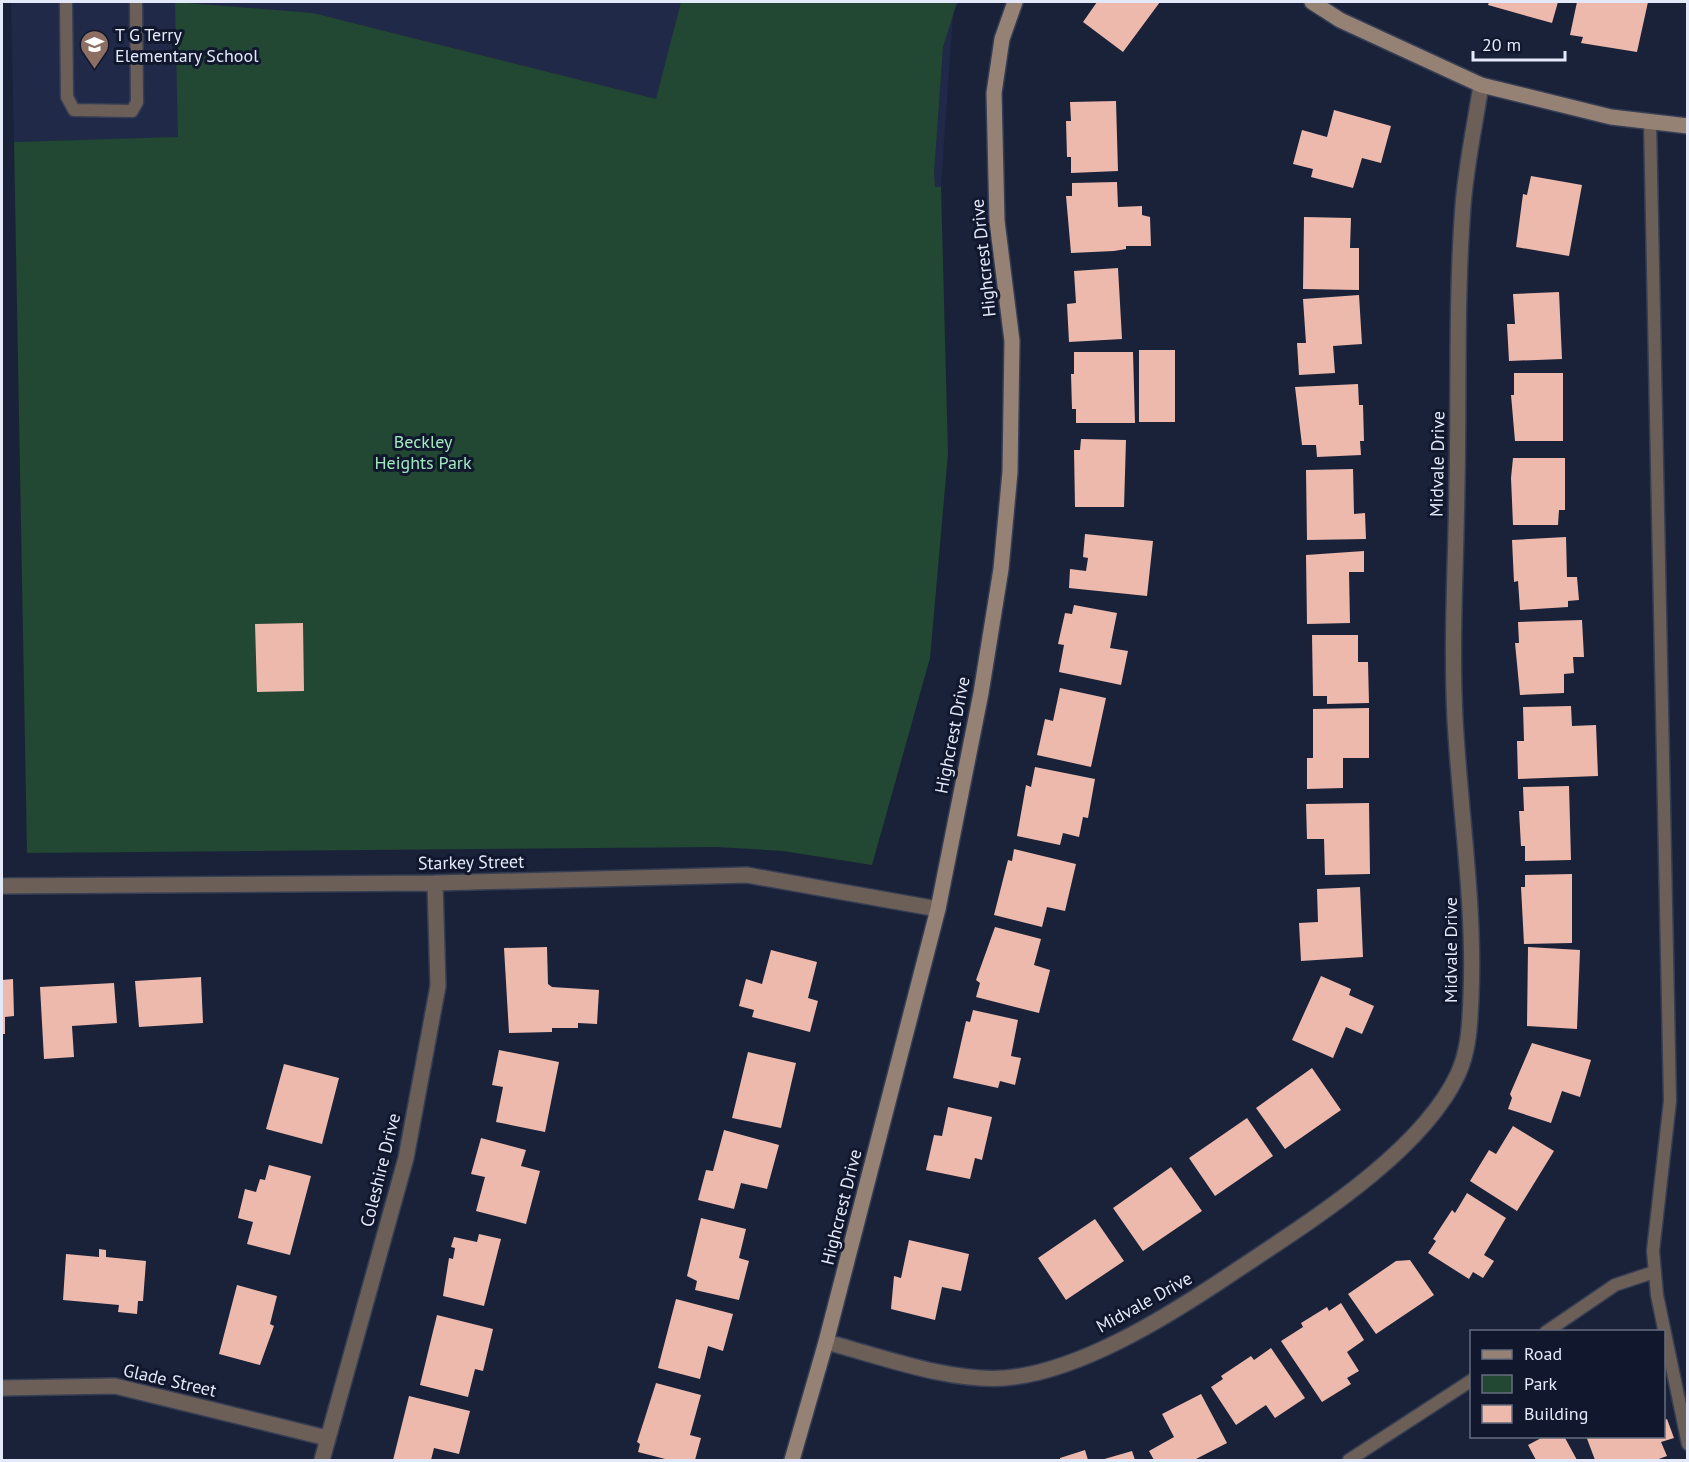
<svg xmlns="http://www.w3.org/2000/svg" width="1689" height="1462" viewBox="0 0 1689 1462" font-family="'PT Sans',sans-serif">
<rect width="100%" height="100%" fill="#1a2239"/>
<!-- built -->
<path fill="#202947" d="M 11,2 L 959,2 L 953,13 L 941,187 L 87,202 L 86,140 L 14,142 Z"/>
<!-- green -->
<path fill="#224732" d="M 175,2 L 313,13 L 656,99 L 681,2 L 957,2 L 943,47 L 934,173 L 935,187 L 941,187 L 948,454 L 930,658 L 872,865 L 783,851 L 717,847 L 27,853 L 14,142 L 178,137 Z"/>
<!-- building -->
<path fill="#edb9ac" d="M 1097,2 L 1160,2 L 1123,52 L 1083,22 Z
M 1489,2 L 1558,2 L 1552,23 L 1488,5 Z
M 1577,2 L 1648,2 L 1637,52 L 1581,43 L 1583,37 L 1570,35 Z
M 1116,101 L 1118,171 L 1071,173 L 1071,157 L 1067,157 L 1066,121 L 1071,121 L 1070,102 Z
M 1334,110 L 1391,126 L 1381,163 L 1362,158 L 1353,188 L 1311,177 L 1313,169 L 1293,164 L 1302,130 L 1327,137 Z
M 1531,176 L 1582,185 L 1569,256 L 1516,247 L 1523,194 L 1527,195 Z
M 1117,182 L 1118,207 L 1142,206 L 1142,215 L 1150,217 L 1151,246 L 1126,246 L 1126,249 L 1114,251 L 1071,253 L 1066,196 L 1072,196 L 1072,183 Z
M 1304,217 L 1351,218 L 1350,248 L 1359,248 L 1359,290 L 1303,289 Z
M 1118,268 L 1122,339 L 1069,342 L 1067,304 L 1076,303 L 1074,271 Z
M 1559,292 L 1562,359 L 1509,361 L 1507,324 L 1515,324 L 1513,294 Z
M 1359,295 L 1362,344 L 1333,346 L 1335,373 L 1299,375 L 1297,343 L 1306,343 L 1303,299 Z
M 1139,350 L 1175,350 L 1175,422 L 1139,422 Z
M 1074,352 L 1133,352 L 1135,423 L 1076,423 L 1076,409 L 1072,409 L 1071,374 L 1074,374 Z
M 1514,373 L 1563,373 L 1563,441 L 1515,441 L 1511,395 L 1514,395 Z
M 1358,384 L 1359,405 L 1363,405 L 1364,441 L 1360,441 L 1361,455 L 1317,457 L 1316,445 L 1302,445 L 1295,387 Z
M 1081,439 L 1126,440 L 1124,507 L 1075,507 L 1074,450 L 1080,450 Z
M 1513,458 L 1565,458 L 1565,510 L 1559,510 L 1558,525 L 1513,525 L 1511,478 Z
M 1353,469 L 1354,514 L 1365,513 L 1366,539 L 1307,540 L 1306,470 Z
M 1085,534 L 1153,541 L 1147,596 L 1069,588 L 1070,569 L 1086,571 L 1088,558 L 1083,557 Z
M 1566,537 L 1567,577 L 1577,577 L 1579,600 L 1568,601 L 1568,607 L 1520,610 L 1518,581 L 1514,582 L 1512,540 Z
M 1364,551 L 1364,572 L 1349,572 L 1350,623 L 1307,624 L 1306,555 Z
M 1074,605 L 1117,613 L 1110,648 L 1128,651 L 1121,685 L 1059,672 L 1064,645 L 1058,644 L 1065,613 L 1072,614 Z
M 1582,620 L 1584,657 L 1573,657 L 1574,673 L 1564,674 L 1564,693 L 1520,695 L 1515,643 L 1519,643 L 1518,622 Z
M 303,623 L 304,691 L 257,692 L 255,624 Z
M 1312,635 L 1358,635 L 1358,662 L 1368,662 L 1369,703 L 1327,704 L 1327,696 L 1313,696 Z
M 1060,688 L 1106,698 L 1091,767 L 1037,755 L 1045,719 L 1053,721 Z
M 1571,706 L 1572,726 L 1596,725 L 1598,776 L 1518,779 L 1517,741 L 1524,741 L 1523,707 Z
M 1369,708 L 1369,758 L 1343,758 L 1343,788 L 1307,789 L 1307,758 L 1313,758 L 1313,709 Z
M 1035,767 L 1095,779 L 1088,818 L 1083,817 L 1079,837 L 1063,833 L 1060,845 L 1017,836 L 1026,785 L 1031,787 Z
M 1569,786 L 1571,860 L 1525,861 L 1525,846 L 1521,846 L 1519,811 L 1524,811 L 1523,787 Z
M 1369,803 L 1370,874 L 1325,875 L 1324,839 L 1307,839 L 1306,804 Z
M 1014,849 L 1076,864 L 1065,911 L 1047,907 L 1042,927 L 994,915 L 1008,860 L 1012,861 Z
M 1572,874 L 1572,943 L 1524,944 L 1521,887 L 1525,887 L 1525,875 Z
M 1360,887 L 1363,957 L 1301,961 L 1299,923 L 1318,922 L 1317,889 Z
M 995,927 L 1041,939 L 1034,965 L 1050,970 L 1039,1013 L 976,997 L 980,983 L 976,980 Z
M 547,947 L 548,984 L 552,987 L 599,990 L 597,1024 L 578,1023 L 578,1028 L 552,1028 L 552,1032 L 509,1033 L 504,948 Z
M 1528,947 L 1580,950 L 1577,1029 L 1527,1026 Z
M 771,950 L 817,962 L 808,998 L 818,1001 L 810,1032 L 752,1017 L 754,1010 L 739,1006 L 746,979 L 762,984 Z
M 1321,976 L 1351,989 L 1349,995 L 1374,1006 L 1362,1034 L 1346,1027 L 1333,1058 L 1292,1040 Z
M 201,977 L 203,1023 L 139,1027 L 135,981 Z
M 13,979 L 14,1016 L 5,1017 L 5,1034 L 2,1034 L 2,980 Z
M 114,983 L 117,1023 L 72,1026 L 74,1057 L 44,1059 L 40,987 Z
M 973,1010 L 1018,1020 L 1011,1056 L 1021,1058 L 1015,1085 L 1000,1081 L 998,1088 L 953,1078 L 966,1021 L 970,1022 Z
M 1532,1043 L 1591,1060 L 1580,1097 L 1562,1091 L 1551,1123 L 1508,1109 L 1512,1098 L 1510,1094 Z
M 499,1050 L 559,1062 L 545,1132 L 496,1122 L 503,1087 L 492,1085 Z
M 748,1052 L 796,1063 L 781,1128 L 732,1118 Z
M 284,1064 L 339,1078 L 322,1144 L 266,1129 Z
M 1312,1068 L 1341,1110 L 1285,1149 L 1256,1108 Z
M 948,1107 L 992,1117 L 982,1160 L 975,1158 L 970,1179 L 926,1170 L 934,1135 L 942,1136 Z
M 1247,1118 L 1273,1156 L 1215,1196 L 1189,1158 Z
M 1513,1126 L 1554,1151 L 1517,1211 L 1470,1181 L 1489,1150 L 1496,1154 Z
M 724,1130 L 779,1145 L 767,1189 L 741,1183 L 734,1209 L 698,1200 L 706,1170 L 713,1171 Z
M 481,1138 L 526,1150 L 521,1166 L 540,1171 L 526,1224 L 476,1211 L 485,1177 L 471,1174 Z
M 269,1165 L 311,1176 L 290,1255 L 247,1244 L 253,1222 L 238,1218 L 245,1189 L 256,1192 L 260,1179 L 265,1180 Z
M 1171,1167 L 1202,1211 L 1143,1251 L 1113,1208 Z
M 1467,1193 L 1506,1218 L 1484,1255 L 1494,1261 L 1483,1278 L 1473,1272 L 1469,1279 L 1428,1253 L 1436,1241 L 1433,1239 L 1452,1210 L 1455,1213 Z
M 701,1218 L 746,1229 L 739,1258 L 749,1261 L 739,1300 L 695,1290 L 697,1281 L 687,1276 Z
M 1095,1219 L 1124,1261 L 1066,1300 L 1038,1258 Z
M 479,1234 L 501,1239 L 484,1306 L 443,1296 L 449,1258 L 453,1259 L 455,1248 L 451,1247 L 454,1237 L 477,1242 Z
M 909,1240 L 969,1254 L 961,1291 L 942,1287 L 935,1320 L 891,1309 L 894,1276 L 901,1278 Z
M 99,1249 L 106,1250 L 106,1257 L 146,1261 L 143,1301 L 138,1301 L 137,1314 L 118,1312 L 119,1305 L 63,1300 L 66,1254 L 99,1257 Z
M 1410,1260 L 1434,1295 L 1376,1334 L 1348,1294 L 1396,1261 Z
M 237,1285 L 277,1296 L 270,1324 L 274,1326 L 260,1365 L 219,1354 Z
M 676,1299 L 733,1314 L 723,1351 L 708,1346 L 700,1379 L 658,1368 Z
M 1341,1303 L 1364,1340 L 1347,1352 L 1359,1371 L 1347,1378 L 1351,1384 L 1322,1402 L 1281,1341 L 1303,1327 L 1301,1323 L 1327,1307 L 1329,1311 Z
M 437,1315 L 493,1329 L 483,1371 L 475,1369 L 468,1397 L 420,1385 Z
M 1271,1348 L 1305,1398 L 1275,1418 L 1266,1405 L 1236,1425 L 1211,1387 L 1223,1379 L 1221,1376 L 1251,1356 L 1254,1360 Z
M 656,1383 L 701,1395 L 690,1435 L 701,1438 L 695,1460 L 669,1460 L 638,1452 L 640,1444 L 637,1442 Z
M 1201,1394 L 1227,1443 L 1194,1460 L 1154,1460 L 1149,1451 L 1174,1437 L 1162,1414 Z
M 409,1396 L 470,1411 L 459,1454 L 434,1448 L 431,1460 L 393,1460 Z
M 1667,1419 L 1674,1438 L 1661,1442 L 1667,1456 L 1656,1460 L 1595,1460 L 1586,1436 L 1664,1436 L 1664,1420 Z
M 1545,1436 L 1564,1436 L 1577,1460 L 1536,1460 L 1528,1445 Z
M 1085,1450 L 1088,1460 L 1060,1460 L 1060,1458 Z
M 1132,1451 L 1135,1460 L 1101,1460 Z"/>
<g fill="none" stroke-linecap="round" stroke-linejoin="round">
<defs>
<path id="lane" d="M 66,2 L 67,97 L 74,110 L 132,111 L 137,102 L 136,2
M 1650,121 L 1670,1101 L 1653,1251 L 1657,1295 L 1688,1444
M 1546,1332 L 1615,1285 L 1654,1272
M 1349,1460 L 1472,1380"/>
<path id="street" d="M 2,886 L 435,883 L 747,875 L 938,909
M 826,1342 C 880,1356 948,1382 1005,1378 C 1078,1372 1165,1318 1225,1278 C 1299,1228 1420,1156 1458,1074 C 1469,1050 1470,1023 1471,997 C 1475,904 1460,812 1455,719 C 1451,641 1456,563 1457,484 C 1459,391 1456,298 1463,206 C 1466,165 1475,125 1481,85
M 2,1388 L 115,1386 L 327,1438
M 322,1460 L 406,1158 L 438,986 L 435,883"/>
<path id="secondary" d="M 1312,2 L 1340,20 L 1481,85 L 1611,117 L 1688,126
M 792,1460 L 826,1342 L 938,909 L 981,693 L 1001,569 L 1010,472 L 1012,341 L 997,221 L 994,93 L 1002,39 L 1015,2"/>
</defs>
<!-- lane casing -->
<use href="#lane" stroke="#363e54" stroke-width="15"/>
<!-- street casing -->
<use href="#street" stroke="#363e54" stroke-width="18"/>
<!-- secondary casing -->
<use href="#secondary" stroke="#363e54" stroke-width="18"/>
<!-- lane -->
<use href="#lane" stroke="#6c5f58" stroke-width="12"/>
<!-- street -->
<use href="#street" stroke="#6c5f58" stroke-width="15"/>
<!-- secondary -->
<use href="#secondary" stroke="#968175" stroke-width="15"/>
</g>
<!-- icons -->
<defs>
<symbol id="school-pin" viewBox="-11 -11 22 30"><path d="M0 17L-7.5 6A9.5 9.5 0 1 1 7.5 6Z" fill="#8d6e63" stroke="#11182e"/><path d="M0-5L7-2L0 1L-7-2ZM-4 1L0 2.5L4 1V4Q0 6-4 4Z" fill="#fff"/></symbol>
</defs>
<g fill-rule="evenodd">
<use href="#school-pin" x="78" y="28" width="33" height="45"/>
</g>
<g text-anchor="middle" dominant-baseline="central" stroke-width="6" stroke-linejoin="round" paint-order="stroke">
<!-- poi labels -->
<g font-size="18" fill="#e3e9f9" stroke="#11182e" text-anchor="start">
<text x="115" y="34">T G Terry<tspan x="115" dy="21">Elementary School</tspan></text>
</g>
<!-- street labels -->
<g font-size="18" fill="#e3e9f9" stroke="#11182e">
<text transform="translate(983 258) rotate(-96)">Highcrest Drive</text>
<text transform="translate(1437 464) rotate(-89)">Midvale Drive</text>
<text transform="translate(952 735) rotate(-79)">Highcrest Drive</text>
<text transform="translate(471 862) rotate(-1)">Starkey Street</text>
<text transform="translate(1450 950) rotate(-90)">Midvale Drive</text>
<text transform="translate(380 1170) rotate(-76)">Coleshire Drive</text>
<text transform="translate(841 1207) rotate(-76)">Highcrest Drive</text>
<text transform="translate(1144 1302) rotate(-29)">Midvale Drive</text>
<text transform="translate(170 1380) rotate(13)">Glade Street</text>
</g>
<!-- park labels -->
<g font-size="18" fill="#a1e9be" stroke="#11182e">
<text x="423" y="441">Beckley<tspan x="423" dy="21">Heights Park</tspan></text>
</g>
</g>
<!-- border -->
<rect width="1689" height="1462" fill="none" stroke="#e3e9f9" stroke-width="6"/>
<!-- legend -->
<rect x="1470" y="1330" width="195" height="108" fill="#11182e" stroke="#656c7f" stroke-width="1.5"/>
<rect x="1482" y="1350" width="30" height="9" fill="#968175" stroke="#656c7f" stroke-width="1.5"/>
<text x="1524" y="1360" font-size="18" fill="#e3e9f9">Road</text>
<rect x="1482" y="1375" width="30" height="18" fill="#224732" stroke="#656c7f" stroke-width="1.5"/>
<text x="1524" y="1390" font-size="18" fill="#e3e9f9">Park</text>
<rect x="1482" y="1405" width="30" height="18" fill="#edb9ac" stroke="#656c7f" stroke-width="1.5"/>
<text x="1524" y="1420" font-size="18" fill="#e3e9f9">Building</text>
<!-- scale -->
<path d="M1473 51v9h92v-9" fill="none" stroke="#e3e9f9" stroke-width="3"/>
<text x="1482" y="51" font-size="18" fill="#e3e9f9" stroke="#11182e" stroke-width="4.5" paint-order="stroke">20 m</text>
</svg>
